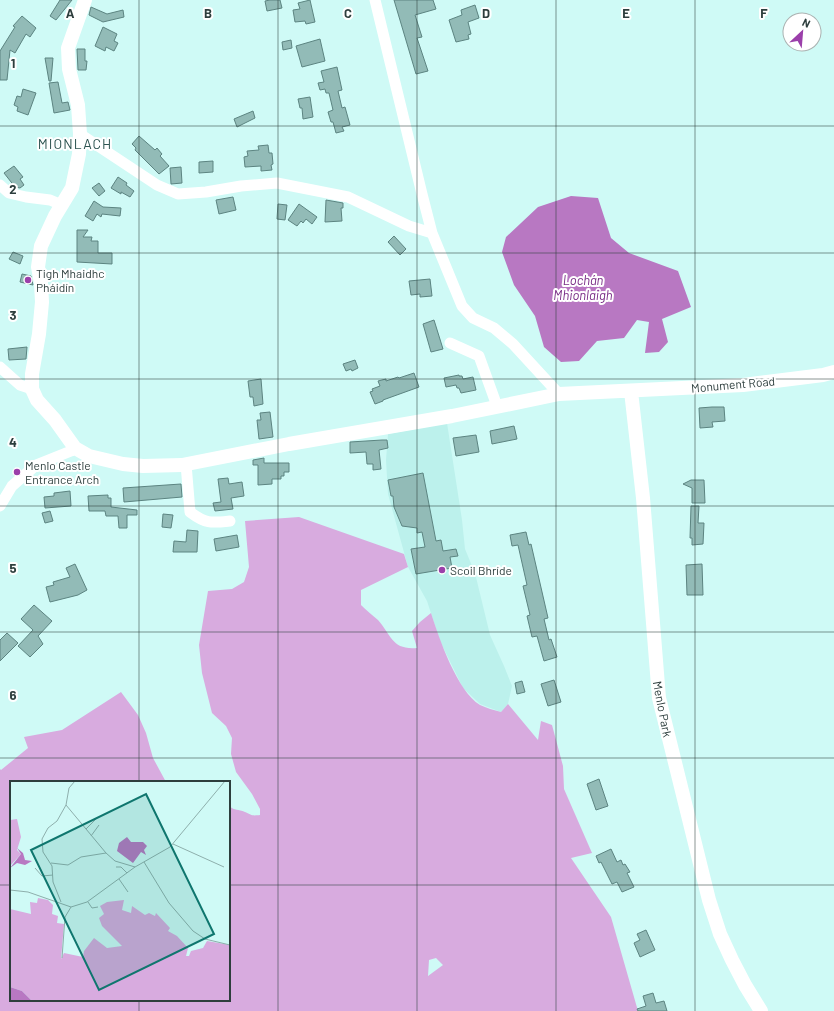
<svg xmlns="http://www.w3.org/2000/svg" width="834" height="1011" viewBox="0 0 834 1011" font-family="Barlow,sans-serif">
<rect width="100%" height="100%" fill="#cffaf6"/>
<!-- built -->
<path fill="#bcf1ec" d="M 447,423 L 462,520 L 465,549 L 475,573 L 490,635 L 504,666 L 512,686 L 508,704 L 501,712 L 480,704 L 463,688 L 440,641 L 427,601 L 408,567 L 388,494 L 386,460 L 388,434 Z"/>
<!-- green -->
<path fill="#d8abdf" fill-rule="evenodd" d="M 299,517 L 404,554 L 408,567 L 361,590 L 361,605 C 366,610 372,615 378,620 C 392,636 392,650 417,648 L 412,631 L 420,622 L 431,613 C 439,638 457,691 480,705 C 486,708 494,710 501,712 L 508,704 L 538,740 L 541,721 L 552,725 L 563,766 L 564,789 L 592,853 L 571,858 L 611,917 L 638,1011 L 0,1011 L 0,769 L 1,770 L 28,748 L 24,737 L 62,730 L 121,692 L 138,715 L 146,733 L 153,758 L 166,782 L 11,782 L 11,1000 L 229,1000 L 229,806 C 235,811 238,809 245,812 C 252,815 251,816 260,815 L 260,809 L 252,794 L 236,772 L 231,754 L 232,738 L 226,726 L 212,713 L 202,673 L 199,645 L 208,591 L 232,589 L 244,582 L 249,567 L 245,521 ZM 436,958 L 443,965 L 428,976 L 429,960 Z"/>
<!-- water -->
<path fill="#b878c2" d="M 571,196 L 598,198 L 611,238 L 629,253 L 678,271 L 691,307 L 662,319 L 668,342 L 659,352 L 645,353 L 649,322 L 637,320 L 624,338 L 597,341 L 579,361 L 561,362 L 544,347 L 535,316 L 514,285 L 502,252 L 506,237 L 538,207 Z"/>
<!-- building -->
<path fill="#92bbb7" stroke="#5c8481" d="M 60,0 L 72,0 L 56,20 L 50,16 Z
M 270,0 L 280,0 L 282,8 L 267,11 L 265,1 Z
M 310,0 L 315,22 L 306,24 L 305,21 L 295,22 L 293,10 L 300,9 L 298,3 Z
M 394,0 L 433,0 L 436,9 L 415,15 L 422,37 L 417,38 L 428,71 L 416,74 Z
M 475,5 L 479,18 L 468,22 L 471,34 L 468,35 L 469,39 L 456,42 L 449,20 L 462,15 L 461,10 Z
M 91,7 L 107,14 L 123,10 L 124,17 L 103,22 L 89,15 Z
M 22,16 L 36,28 L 30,37 L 26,34 L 15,53 L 10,50 L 7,80 L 0,80 L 0,51 L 15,27 L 13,26 Z
M 103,27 L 117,34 L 114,41 L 118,43 L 114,51 L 106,47 L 105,51 L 95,46 Z
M 320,39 L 325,61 L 302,67 L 296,46 Z
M 291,40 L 292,48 L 283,50 L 282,42 Z
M 77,49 L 85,49 L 85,61 L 87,61 L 86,70 L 78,70 Z
M 45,58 L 53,58 L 51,81 L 49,81 Z
M 337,67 L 342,90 L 338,91 L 342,108 L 345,107 L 350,125 L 342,127 L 344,131 L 336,133 L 333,122 L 331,122 L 328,112 L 333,110 L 329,93 L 326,93 L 325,89 L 320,90 L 318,83 L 324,82 L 321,71 Z
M 58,82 L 62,103 L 68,102 L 70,110 L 54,113 L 49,83 Z
M 23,89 L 36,93 L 28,115 L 17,111 L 18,107 L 14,105 L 17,96 L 21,97 Z
M 310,97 L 313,117 L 303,119 L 302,108 L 300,108 L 298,99 Z
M 253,111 L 255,118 L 237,127 L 234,119 Z
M 139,136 L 155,150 L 157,148 L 162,154 L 160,156 L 169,166 L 159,174 L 135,150 L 136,148 L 132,144 Z
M 268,145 L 269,153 L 272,153 L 273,164 L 271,165 L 272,170 L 261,171 L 261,166 L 245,167 L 244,157 L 248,156 L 247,151 L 259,150 L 258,146 Z
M 213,161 L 213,172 L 199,173 L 199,162 Z
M 14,166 L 23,177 L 20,179 L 24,185 L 20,188 L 15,187 L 4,173 Z
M 181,167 L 182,183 L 171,184 L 170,168 Z
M 118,177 L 127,183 L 126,185 L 134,191 L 130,197 L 121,192 L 121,194 L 111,188 Z
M 99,183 L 105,191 L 99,196 L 92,188 Z
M 233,197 L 236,210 L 219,214 L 216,200 Z
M 326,200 L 343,203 L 343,208 L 341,208 L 342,221 L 325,222 Z
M 94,201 L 103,207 L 121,208 L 120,216 L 102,214 L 101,217 L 97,214 L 93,221 L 85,216 Z
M 278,204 L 287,205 L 285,220 L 277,219 Z
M 299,204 L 317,217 L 312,224 L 306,219 L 303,223 L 301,221 L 297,226 L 288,220 Z
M 77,230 L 88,230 L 83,237 L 92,237 L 91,241 L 98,241 L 98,253 L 112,253 L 112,264 L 77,262 Z
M 394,236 L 406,249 L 400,255 L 388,242 Z
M 13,252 L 23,256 L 20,264 L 9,259 Z
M 22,274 L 31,276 L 33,285 L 20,282 Z
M 430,279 L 432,296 L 420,297 L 420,294 L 411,295 L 409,281 Z
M 434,320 L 443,349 L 431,352 L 423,324 Z
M 27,347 L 26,359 L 9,360 L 8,349 Z
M 355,360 L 358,368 L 352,371 L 351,369 L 346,371 L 343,364 Z
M 414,373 L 419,387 L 383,400 L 383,401 L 375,404 L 370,392 L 373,391 L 372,389 L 380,386 L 378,381 L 386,379 L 386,381 L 398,377 L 399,378 Z
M 459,375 L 459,376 L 462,376 L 463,379 L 473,377 L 476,390 L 461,393 L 459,388 L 457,388 L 456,385 L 446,387 L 444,378 Z
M 261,379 L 263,404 L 254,406 L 253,397 L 250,397 L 248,381 Z
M 712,407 L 724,407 L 725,421 L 712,422 L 713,427 L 700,428 L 699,408 Z
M 270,412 L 273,437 L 259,439 L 257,420 L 261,420 L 260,413 Z
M 514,426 L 517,439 L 492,444 L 490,431 Z
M 476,435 L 479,452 L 456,456 L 453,438 Z
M 382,440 L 387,440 L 388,448 L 379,450 L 381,469 L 373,470 L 373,464 L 367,464 L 366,452 L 350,453 L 350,442 Z
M 264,458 L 264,463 L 289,463 L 289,472 L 284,472 L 284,476 L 281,476 L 281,479 L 272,479 L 272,484 L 258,485 L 258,465 L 253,465 L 253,460 Z
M 423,473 L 436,541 L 441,540 L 443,551 L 456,549 L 458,556 L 450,557 L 452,568 L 416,574 L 411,549 L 425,547 L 422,532 L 417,533 L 417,528 L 402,526 L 394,507 L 393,496 L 391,496 L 388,480 Z
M 228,478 L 229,484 L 242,482 L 244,496 L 231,498 L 233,509 L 215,511 L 213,503 L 221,502 L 218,479 Z
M 691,480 L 704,480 L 705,503 L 692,503 L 692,488 L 683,484 Z
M 181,484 L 182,497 L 124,502 L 123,488 Z
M 70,491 L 71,506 L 45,508 L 44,497 L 54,496 L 54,493 Z
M 108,495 L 108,498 L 111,498 L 111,507 L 137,510 L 137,515 L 127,515 L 127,528 L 119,528 L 118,516 L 106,516 L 105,511 L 89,511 L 88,496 Z
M 691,506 L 699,506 L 698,523 L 704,523 L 703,544 L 692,545 L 692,538 L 690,538 Z
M 50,511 L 53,521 L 45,523 L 42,513 Z
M 163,514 L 173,515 L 171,528 L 162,527 Z
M 187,530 L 198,531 L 197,552 L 173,552 L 174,541 L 186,542 Z
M 526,532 L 529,545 L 531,544 L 548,618 L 544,619 L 549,640 L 551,639 L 557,657 L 544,661 L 537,636 L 532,637 L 527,616 L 530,615 L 523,586 L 527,585 L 518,545 L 512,546 L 510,535 Z
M 237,535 L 239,547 L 216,551 L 214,539 Z
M 75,564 L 87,590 L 78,595 L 50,602 L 46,587 L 54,585 L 53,582 L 70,577 L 66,568 Z
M 702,564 L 703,595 L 687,595 L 686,565 Z
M 34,605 L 52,621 L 38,636 L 43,644 L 30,657 L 18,646 L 33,630 L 21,619 Z
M 7,633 L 18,643 L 0,661 L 0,640 Z
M 554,680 L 561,702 L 548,706 L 541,684 Z
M 522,681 L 525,692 L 517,694 L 515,683 Z
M 599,779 L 608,806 L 596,810 L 587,784 Z
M 611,849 L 617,862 L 621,860 L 623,865 L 625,864 L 630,872 L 627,873 L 634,887 L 622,892 L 617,882 L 612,884 L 601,862 L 599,863 L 596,856 Z
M 646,930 L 655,950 L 640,957 L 634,943 L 640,940 L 637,934 Z
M 653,993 L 656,1003 L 664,1001 L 667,1011 L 638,1011 L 637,1009 L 646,1006 L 643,996 Z"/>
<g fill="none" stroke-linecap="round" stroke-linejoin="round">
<!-- minor -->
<path stroke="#fff" stroke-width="11" d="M 375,0 L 422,194 L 432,233 L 462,306 L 473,318 L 494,328 L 513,344 L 559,394
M 80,134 L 157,185 L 178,194 L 206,192 L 241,186 L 277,183 L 348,197 L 409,226 L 432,233
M 0,185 L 9,193 L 26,197 L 50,200 L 62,205
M 450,343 L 479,356 L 497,406
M 0,367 L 20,385 L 32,389
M 186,464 L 190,512 C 206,524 211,523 230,521
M 0,506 L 12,486 L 36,465 L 71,451 L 75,448"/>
<!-- tertiary -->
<path stroke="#fff" stroke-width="14" d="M 85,0 L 68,48 L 69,69 L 78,105 L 80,134 L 79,154 L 72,188 L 55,216 L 41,246 L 38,267 L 41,283 L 42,302 L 39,334 L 32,374 L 32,389 L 37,400 L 55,420 L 75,448 L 89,456 L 123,464 L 143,466 L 182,465 L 289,444 L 452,416 L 559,394 L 743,385 L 823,375 L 834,372
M 631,391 L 643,498 L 659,698 L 709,900 L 720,934 L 732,960 L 745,985 L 761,1011"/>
</g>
<!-- grid -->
<path fill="none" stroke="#2d3e3d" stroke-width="1" stroke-opacity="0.55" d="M 139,0 L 139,782M 278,0 L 278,1011M 417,0 L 417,1011M 556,0 L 556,1011M 695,0 L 695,1011M 0,126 L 834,126M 0,253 L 834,253M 0,379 L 834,379M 0,506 L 834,506M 0,632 L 834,632M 0,758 L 834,758M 0,885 L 11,885M 229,885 L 834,885M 139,1000 L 139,1011"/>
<!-- markers -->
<g fill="#9b3faa" stroke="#fff" stroke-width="1.5">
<circle cx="28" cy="280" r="4"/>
<circle cx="17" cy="472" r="4"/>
<circle cx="442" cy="570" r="4"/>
</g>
<g text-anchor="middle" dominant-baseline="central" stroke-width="4" stroke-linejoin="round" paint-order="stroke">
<!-- poi labels -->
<g font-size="12" fill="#2d3e3d" stroke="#fff" text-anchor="start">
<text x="36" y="273">Tigh Mhaidhc<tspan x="36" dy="14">Pháidín</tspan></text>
<text x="25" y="465">Menlo Castle<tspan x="25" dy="14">Entrance Arch</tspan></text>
<text x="450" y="570">Scoil Bhríde</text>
</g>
<!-- street labels -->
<g font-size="12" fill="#2d3e3d" stroke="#fff">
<text transform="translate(733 384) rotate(-5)">Monument Road</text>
<text transform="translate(663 709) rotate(79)">Menlo Park</text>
</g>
<!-- water labels -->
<g font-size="13" font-style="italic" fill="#782b85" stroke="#fff">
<text x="583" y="280">Lochán<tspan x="583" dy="15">Mhionlaigh</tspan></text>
</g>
<!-- quarter labels -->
<g font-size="14" letter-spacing="1" fill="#2d5451" stroke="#fff">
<text x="75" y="143">MIONLACH</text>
</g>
</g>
<!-- overview -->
<g transform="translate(10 781)">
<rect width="220" height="220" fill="#cffaf6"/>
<path d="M 7,38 L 11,56 L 7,69 L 11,73 L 0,85 L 0,39 ZM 28,117 L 38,119 L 43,124 L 42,133 L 48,135 L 47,142 L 54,143 L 51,178 L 54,172 L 73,176 L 74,170 L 84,157 L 97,167 L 112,165 L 92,145 L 89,137 L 94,133 L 90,125 L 97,121 L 114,119 L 112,129 L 121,132 L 122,125 L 135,134 L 139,132 L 145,135 L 146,132 L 160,147 L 158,150 L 167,155 L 178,167 L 176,175 L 179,175 L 181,170 L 193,167 L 197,160 L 220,164 L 219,220 L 22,220 L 12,210 L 0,206 L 0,128 L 21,133 L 20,121 L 27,122 Z" fill="#d8abdf"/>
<path d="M 117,56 L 121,61 L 133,61 L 137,65 L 134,69 L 136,74 L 131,71 L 123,82 L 107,70 L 109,62 ZM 7,67 L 13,72 L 15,79 L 22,80 L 15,84 L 7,82 L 0,87 L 11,73 ZM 0,206 L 12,210 L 22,220 L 0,220 Z" fill="#b878c2"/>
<path fill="none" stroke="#8eafac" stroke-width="1" d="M 56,24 L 96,72 L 105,80 L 125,86M 76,48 L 87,37M 81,55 L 89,44M 163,63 L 214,86M 134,81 L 159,122 L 183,150 L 195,158 L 220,164M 41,82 L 58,84 L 71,76 L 96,72M 106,86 L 111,86 L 117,92M 25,87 L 32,95 L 43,94M 109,98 L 118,111M 0,109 L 18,111 L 61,126M 51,121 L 43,101 L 42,85 L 33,71 L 32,58 L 38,47 L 47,40 L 56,24 L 59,7 L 65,0M 78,121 L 82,127 L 88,126M 52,177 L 55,136 L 61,126 L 77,121 L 125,86 L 160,66 L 215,0"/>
<path fill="#0f766e" fill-opacity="0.15" stroke="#0f766e" stroke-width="2" d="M 136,13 L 204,153 L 89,209 L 21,69 Z"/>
<rect width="220" height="220" fill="none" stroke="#2d3e3d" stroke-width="2"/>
</g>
<g font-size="13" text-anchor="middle" font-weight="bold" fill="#2d3e3d" stroke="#fff" stroke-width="4" stroke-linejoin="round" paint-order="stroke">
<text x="70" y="18">A</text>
<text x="208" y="18">B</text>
<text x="348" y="18">C</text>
<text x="486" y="18">D</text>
<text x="626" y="18">E</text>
<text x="764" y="18">F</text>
<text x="13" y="68">1</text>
<text x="13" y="194">2</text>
<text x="13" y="320">3</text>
<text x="13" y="447">4</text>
<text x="13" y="573">5</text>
<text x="13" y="700">6</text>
</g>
<!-- north arrow -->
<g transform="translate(802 32) rotate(26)"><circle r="19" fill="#ffffff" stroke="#abb2b1"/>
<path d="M0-3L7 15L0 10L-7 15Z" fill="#9b3faa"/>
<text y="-6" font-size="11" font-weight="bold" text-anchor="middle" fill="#2d3e3d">N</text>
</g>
</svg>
